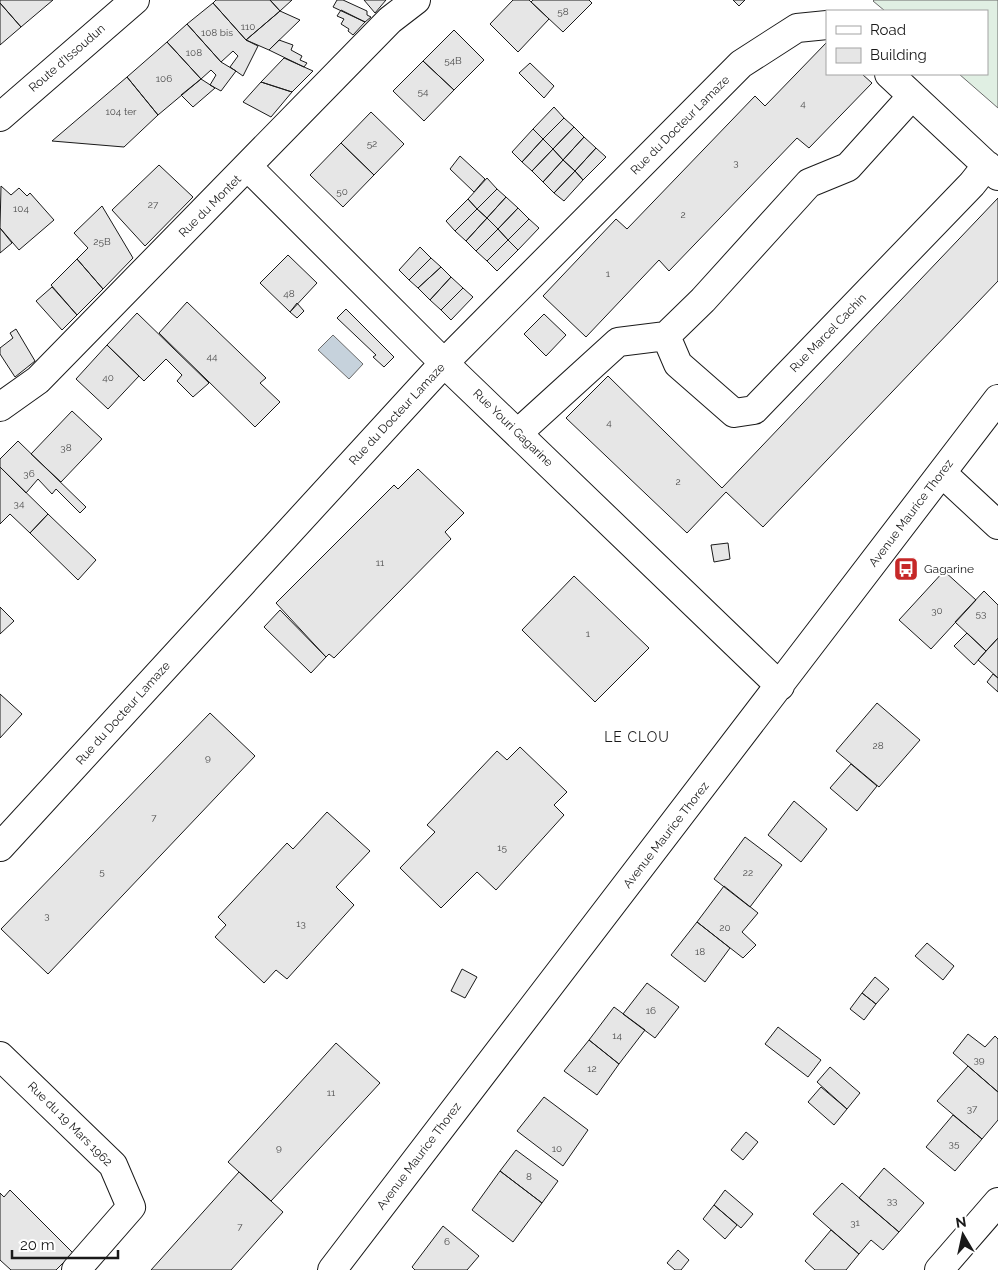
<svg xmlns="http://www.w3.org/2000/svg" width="998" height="1270" viewBox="0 0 998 1270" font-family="Raleway,sans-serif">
<rect width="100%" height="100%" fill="#fff"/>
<!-- green -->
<path fill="#e0efe3" stroke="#6a6a6a" d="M 874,0 L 998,0 L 998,108 L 959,74 L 987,74 L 987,11 L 885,11 L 873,1 Z"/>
<!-- water -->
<path fill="#c6d2dc" stroke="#6a6a6a" d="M 333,335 L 363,364 L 349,379 L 318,350 Z"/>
<!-- building -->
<path fill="#e6e6e6" stroke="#1a1a1a" d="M 0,0 L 53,0 L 21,27 L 0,3 Z
M 216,0 L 270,0 L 280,11 L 246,40 L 213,3 Z
M 270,0 L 292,0 L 280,11 Z
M 337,0 L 343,0 L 367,11 L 367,15 L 371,17 L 365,22 L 333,7 Z
M 364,0 L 386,0 L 375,13 Z
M 513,0 L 529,0 L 549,19 L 518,52 L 490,24 Z
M 533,0 L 589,0 L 592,3 L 563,32 L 531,2 Z
M 733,0 L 745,0 L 739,6 Z
M 0,3 L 21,27 L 0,45 Z
M 213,3 L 246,40 L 258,46 L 243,76 L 230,67 L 238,56 L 233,51 L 221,62 L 187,24 Z
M 341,10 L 365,22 L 353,35 L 348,31 L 349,29 L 341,24 L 344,19 L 337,16 Z
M 280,11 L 300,20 L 269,50 L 246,40 Z
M 187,24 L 221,62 L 236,71 L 221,91 L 210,85 L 216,75 L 211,70 L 201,79 L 167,42 Z
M 454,30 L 484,60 L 454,90 L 423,61 Z
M 279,40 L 293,45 L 291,50 L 302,56 L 300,60 L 307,63 L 304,67 L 269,50 Z
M 167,42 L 201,79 L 158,115 L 127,77 Z
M 827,42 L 827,74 L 862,74 L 872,83 L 809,148 L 797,138 L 669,271 L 659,260 L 586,337 L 543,296 L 616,219 L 627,229 L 755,96 L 765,106 Z
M 284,58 L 313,71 L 292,92 L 261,82 Z
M 423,61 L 454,90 L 424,121 L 393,91 Z
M 530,63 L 554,86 L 544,98 L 519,73 Z
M 127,77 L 158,115 L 124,147 L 52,141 Z
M 201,79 L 215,88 L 193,107 L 181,95 Z
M 261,82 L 292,92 L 271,117 L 243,102 Z
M 554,107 L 564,118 L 543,139 L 533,129 Z
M 371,112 L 404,144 L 374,175 L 341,143 Z
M 564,118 L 574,127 L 553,149 L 543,139 Z
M 574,127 L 584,137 L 563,160 L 553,149 Z
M 533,129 L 543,139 L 522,162 L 512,152 Z
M 584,137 L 596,148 L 575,171 L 563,160 Z
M 543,139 L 553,149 L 532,171 L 522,162 Z
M 341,143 L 374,175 L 343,207 L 310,175 Z
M 596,148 L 606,157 L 583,180 L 575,171 Z
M 553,149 L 563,160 L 543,182 L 532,171 Z
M 460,156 L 485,179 L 474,192 L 450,169 Z
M 563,160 L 575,171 L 554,193 L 543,182 Z
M 159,165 L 193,197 L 145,246 L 112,210 Z
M 575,171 L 583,180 L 564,201 L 554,193 Z
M 487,178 L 497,189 L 477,209 L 468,199 Z
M 1,186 L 11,195 L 19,188 L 27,196 L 30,193 L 54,220 L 19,250 L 0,228 Z
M 497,189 L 506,197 L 487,218 L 477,209 Z
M 506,197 L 518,208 L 498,229 L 487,218 Z
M 998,198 L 998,281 L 763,527 L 726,492 L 687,533 L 566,418 L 608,376 L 722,488 Z
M 468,199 L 477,209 L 455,231 L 446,221 Z
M 102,206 L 133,258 L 103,289 L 77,259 L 88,248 L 74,233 Z
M 518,208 L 529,219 L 508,240 L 498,229 Z
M 477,209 L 487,218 L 466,241 L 455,231 Z
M 487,218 L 498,229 L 476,251 L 466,241 Z
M 529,219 L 539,228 L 518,250 L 508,240 Z
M 0,228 L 12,243 L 0,253 Z
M 498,229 L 508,240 L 487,261 L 476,251 Z
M 508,240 L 518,250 L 497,271 L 487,261 Z
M 420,247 L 431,258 L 409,280 L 399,270 Z
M 288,255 L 317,283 L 290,312 L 260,283 Z
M 431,258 L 441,267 L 418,288 L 409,280 Z
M 77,259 L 103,289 L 77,315 L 51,285 Z
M 441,267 L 451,277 L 430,300 L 418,288 Z
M 451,277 L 463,288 L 441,310 L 430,300 Z
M 52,287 L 77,315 L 62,330 L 36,301 Z
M 463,288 L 473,297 L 451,320 L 441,310 Z
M 187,302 L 266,378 L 260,383 L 280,402 L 255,427 L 159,333 Z
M 297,303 L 304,311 L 297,318 L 290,312 Z
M 346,309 L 394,357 L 384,367 L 373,357 L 376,355 L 337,318 Z
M 137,313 L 209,383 L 193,397 L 177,381 L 182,375 L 166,359 L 144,381 L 107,345 Z
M 544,314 L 566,335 L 546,356 L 524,334 Z
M 16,329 L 35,361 L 15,377 L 0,354 L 0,348 L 13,338 L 10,333 Z
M 107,345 L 139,376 L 108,409 L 76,379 Z
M 72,411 L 102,439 L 61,482 L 31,454 Z
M 18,441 L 86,507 L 80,513 L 56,489 L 52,494 L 38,479 L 26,493 L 0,467 L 0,459 Z
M 0,467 L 48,514 L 30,533 L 10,514 L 0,524 Z
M 418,469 L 464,513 L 445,532 L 451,539 L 334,658 L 329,654 L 326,657 L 276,603 L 394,485 L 398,489 Z
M 48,514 L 96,560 L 78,580 L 30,533 Z
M 728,543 L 730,559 L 714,562 L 711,545 Z
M 944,571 L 976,600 L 931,649 L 899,620 Z
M 574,576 L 649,648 L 595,702 L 522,630 Z
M 984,591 L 998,605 L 998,638 L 986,651 L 955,622 Z
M 0,607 L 14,621 L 0,634 Z
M 280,610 L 326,657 L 311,673 L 264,627 Z
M 967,633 L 986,651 L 974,665 L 954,646 Z
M 998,638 L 998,678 L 978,660 Z
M 993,674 L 998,678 L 998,692 L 987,682 Z
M 0,694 L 22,714 L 0,738 Z
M 877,703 L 920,740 L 879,787 L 836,751 Z
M 210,713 L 255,756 L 48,974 L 1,929 Z
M 520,747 L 567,792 L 554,805 L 564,815 L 496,890 L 477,872 L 441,908 L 400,868 L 435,832 L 427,825 L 497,751 L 507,760 Z
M 851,764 L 877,786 L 857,811 L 830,788 Z
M 794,801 L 827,829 L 801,862 L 768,835 Z
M 327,812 L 370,851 L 336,887 L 354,905 L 287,979 L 276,970 L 264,983 L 215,937 L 226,925 L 218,917 L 287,843 L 293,849 Z
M 745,837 L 782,865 L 750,907 L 714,879 Z
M 724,886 L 758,913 L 742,932 L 756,945 L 743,958 L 697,922 Z
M 697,922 L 730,948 L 705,982 L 671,955 Z
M 927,943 L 954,966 L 943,980 L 915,956 Z
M 462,969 L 477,977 L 465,998 L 451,991 Z
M 875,977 L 889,989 L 876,1004 L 862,993 Z
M 647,983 L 679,1007 L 655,1038 L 623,1014 Z
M 862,993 L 876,1004 L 864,1020 L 850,1009 Z
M 614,1007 L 645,1030 L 619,1064 L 589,1040 Z
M 778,1027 L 821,1060 L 808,1077 L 765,1044 Z
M 968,1034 L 985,1047 L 995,1036 L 998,1039 L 998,1092 L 953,1053 Z
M 589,1040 L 619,1064 L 597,1095 L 564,1071 Z
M 336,1043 L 380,1083 L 271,1201 L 228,1162 Z
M 968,1066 L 998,1092 L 998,1120 L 982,1139 L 937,1101 Z
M 830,1067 L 860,1093 L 847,1109 L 817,1082 Z
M 821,1087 L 847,1109 L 834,1125 L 808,1102 Z
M 544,1097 L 588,1130 L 563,1166 L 517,1131 Z
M 953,1115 L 982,1139 L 955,1171 L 926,1147 Z
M 746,1132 L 758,1142 L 743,1160 L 731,1150 Z
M 516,1150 L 558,1181 L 542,1203 L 500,1171 Z
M 884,1168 L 924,1203 L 899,1232 L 859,1198 Z
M 500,1171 L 542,1203 L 513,1242 L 472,1210 Z
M 239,1172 L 283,1212 L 231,1270 L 151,1270 Z
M 842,1183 L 899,1232 L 883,1250 L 871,1240 L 859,1254 L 813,1214 Z
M 10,1190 L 73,1253 L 56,1270 L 11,1270 L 0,1260 L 0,1193 L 4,1197 Z
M 725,1190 L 753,1214 L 741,1228 L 714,1205 Z
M 714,1205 L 737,1225 L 725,1239 L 703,1219 Z
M 443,1226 L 479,1256 L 467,1270 L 415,1270 L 412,1267 Z
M 831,1230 L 859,1254 L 846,1270 L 815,1270 L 805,1261 Z
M 678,1250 L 689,1260 L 681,1270 L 675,1270 L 667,1263 Z"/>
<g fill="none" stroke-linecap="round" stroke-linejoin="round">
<defs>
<path id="street" d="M 889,74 L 998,176
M 912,96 L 848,167 L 809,183 L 703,300 L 666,336 L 678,364 L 734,413 L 754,410 L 972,184 L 987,165
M 248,167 L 444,363 L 780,686
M 0,407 L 38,380 L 390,20 L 416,0
M 518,433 L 618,342 L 666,336
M 942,473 L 998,525
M 0,847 L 444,363 L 741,64 L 797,28 L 827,25
M 0,1056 L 113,1165 L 131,1207 L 76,1270
M 332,1270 L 998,399
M 939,1270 L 998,1202"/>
<path id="secondary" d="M 0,117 L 135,0"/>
</defs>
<!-- street casing -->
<use href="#street" stroke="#1a1a1a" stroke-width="30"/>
<!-- secondary casing -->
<use href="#secondary" stroke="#1a1a1a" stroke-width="30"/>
<!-- street -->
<use href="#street" stroke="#fff" stroke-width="28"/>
<!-- secondary -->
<use href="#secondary" stroke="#fff" stroke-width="28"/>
</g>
<!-- icons -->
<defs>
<symbol id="bus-square" viewBox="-11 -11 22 22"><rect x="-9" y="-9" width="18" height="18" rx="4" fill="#c62828" stroke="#fff"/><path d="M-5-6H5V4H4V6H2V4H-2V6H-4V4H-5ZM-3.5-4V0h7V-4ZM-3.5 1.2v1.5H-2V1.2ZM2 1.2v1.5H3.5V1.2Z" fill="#fff"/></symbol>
</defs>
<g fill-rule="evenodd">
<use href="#bus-square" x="892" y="555" width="28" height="28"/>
</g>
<g text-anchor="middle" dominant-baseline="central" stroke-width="4" stroke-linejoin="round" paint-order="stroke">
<!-- number labels -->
<g font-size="10" fill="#4d4d4d">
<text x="563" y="11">58</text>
<text x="248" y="26">110</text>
<text x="217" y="32">108 bis</text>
<text x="194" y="52">108</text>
<text x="453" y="60">54B</text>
<text x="164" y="78">106</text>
<text x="423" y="91">54</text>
<text x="803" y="103">4</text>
<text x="121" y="111">104 ter</text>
<text x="372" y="143">52</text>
<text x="736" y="162">3</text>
<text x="342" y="191">50</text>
<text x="153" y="204">27</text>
<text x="21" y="208">104</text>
<text x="683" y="214">2</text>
<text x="102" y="241">25B</text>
<text x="608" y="273">1</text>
<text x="289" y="293">48</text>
<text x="212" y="356">44</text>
<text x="108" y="377">40</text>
<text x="609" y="422">4</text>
<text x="66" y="447">38</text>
<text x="29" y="473">36</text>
<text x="678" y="481">2</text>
<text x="19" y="503">34</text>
<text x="380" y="562">11</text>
<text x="937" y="610">30</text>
<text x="981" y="613">53</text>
<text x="588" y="633">1</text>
<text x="878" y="745">28</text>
<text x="208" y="757">9</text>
<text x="154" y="817">7</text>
<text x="502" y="847">15</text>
<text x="102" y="871">5</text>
<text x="748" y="872">22</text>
<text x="47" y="915">3</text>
<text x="301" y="923">13</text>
<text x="725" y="927">20</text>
<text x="700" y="951">18</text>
<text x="651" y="1010">16</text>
<text x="617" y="1035">14</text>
<text x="979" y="1059">39</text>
<text x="592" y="1068">12</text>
<text x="331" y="1092">11</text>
<text x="972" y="1108">37</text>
<text x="954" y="1143">35</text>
<text x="279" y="1147">9</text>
<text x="557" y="1148">10</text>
<text x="529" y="1176">8</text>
<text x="892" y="1200">33</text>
<text x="855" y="1222">31</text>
<text x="240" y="1226">7</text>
<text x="447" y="1241">6</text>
</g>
<!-- street labels -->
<g font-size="12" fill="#1a1a1a" stroke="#fff">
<text transform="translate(67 58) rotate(-41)">Route d'Issoudun</text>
<text transform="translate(680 125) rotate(-45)">Rue du Docteur Lamaze</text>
<text transform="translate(210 206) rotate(-45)">Rue du Montet</text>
<text transform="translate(828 333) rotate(-46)">Rue Marcel Cachin</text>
<text transform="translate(397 414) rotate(-47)">Rue du Docteur Lamaze</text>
<text transform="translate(513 428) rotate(44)">Rue Youri Gagarine</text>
<text transform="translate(911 513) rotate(-53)">Avenue Maurice Thorez</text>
<text transform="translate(123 713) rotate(-48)">Rue du Docteur Lamaze</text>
<text transform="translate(666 835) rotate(-52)">Avenue Maurice Thorez</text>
<text transform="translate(70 1124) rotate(45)">Rue du 19 Mars 1962</text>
<text transform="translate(419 1156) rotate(-53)">Avenue Maurice Thorez</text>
</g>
<!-- poi labels -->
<g font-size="12" fill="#1a1a1a" stroke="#fff" text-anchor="start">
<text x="924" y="569">Gagarine</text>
</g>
<!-- neighbourhood labels -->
<g font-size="14" letter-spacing="1" fill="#1a1a1a" stroke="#fff">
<text x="637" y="737">LE CLOU</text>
</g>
</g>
<!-- legend -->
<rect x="826" y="10" width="162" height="65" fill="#ffffff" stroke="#a3a3a3"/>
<rect x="836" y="26" width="25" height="8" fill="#ffffff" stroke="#a3a3a3"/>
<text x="870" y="35" font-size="15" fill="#1a1a1a">Road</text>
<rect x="836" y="48" width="25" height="15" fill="#e6e6e6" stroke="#a3a3a3"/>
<text x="870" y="60" font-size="15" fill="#1a1a1a">Building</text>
<!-- north arrow -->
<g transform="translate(963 1235) rotate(351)" stroke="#ffffff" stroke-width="4" paint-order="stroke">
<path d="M0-4L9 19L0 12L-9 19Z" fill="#1a1a1a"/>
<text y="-8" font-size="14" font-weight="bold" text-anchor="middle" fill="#1a1a1a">N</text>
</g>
<!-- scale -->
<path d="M12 1250v8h106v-8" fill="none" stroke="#1a1a1a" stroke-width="2.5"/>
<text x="20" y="1250" font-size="15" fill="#1a1a1a" stroke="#ffffff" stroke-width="4" paint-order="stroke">20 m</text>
</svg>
